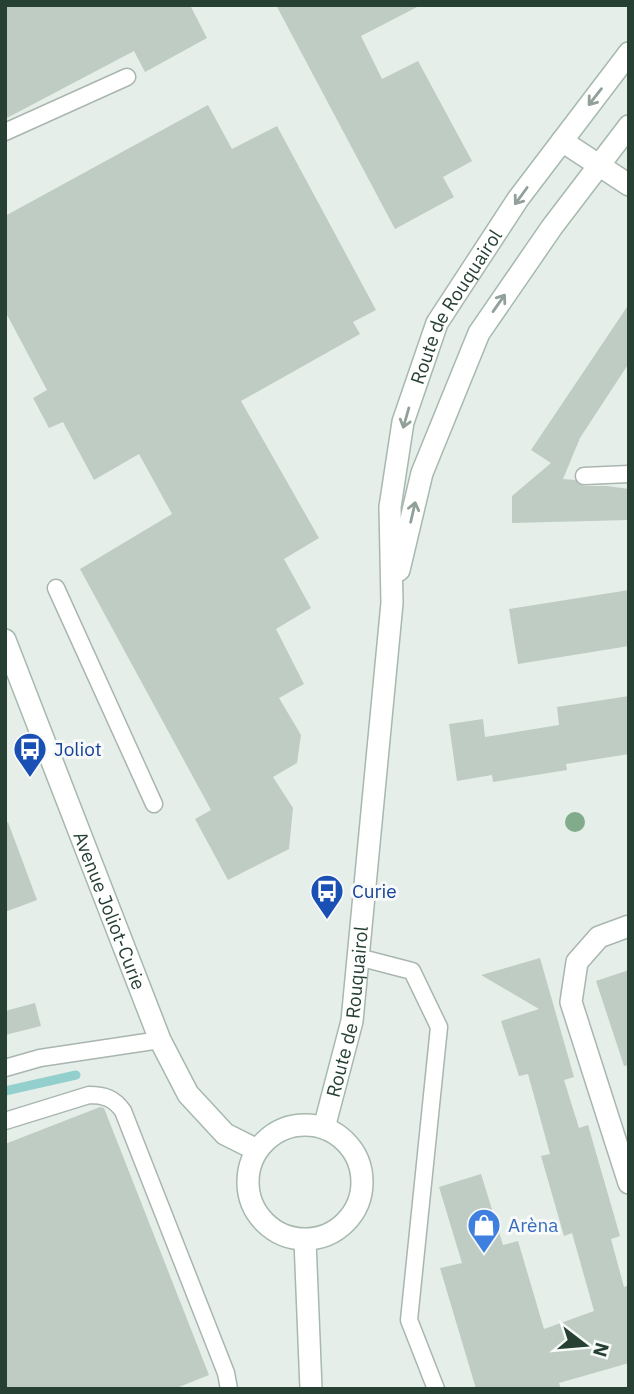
<svg xmlns="http://www.w3.org/2000/svg" width="634" height="1394" viewBox="0 0 634 1394" font-family="'IBM Plex Sans',sans-serif">
<rect width="100%" height="100%" fill="#e6eee9"/>
<g fill="none" stroke-linecap="round" stroke-linejoin="round">
<!-- stream -->
<path stroke="#92cfcd" stroke-width="9" d="M 5,1091 L 76,1075"/>
</g>
<!-- building -->
<path fill="#beccc4" d="M 5,5 L 190,5 L 207,38 L 145,72 L 134,51 L 5,119 Z
M 276,5 L 421,5 L 361,36 L 382,79 L 418,61 L 472,161 L 443,177 L 454,197 L 395,229 Z
M 208,105 L 232,149 L 277,126 L 376,310 L 353,322 L 360,334 L 241,401 L 319,538 L 284,559 L 311,608 L 276,629 L 304,684 L 279,698 L 301,735 L 297,763 L 273,777 L 293,808 L 289,849 L 228,880 L 195,819 L 211,810 L 80,569 L 172,514 L 139,454 L 94,480 L 63,422 L 49,428 L 33,398 L 47,390 L 5,311 L 5,216 Z
M 629,304 L 629,363 L 580,438 L 563,479 L 575,480 L 584,486 L 607,486 L 629,489 L 629,520 L 512,523 L 512,496 L 551,463 L 531,450 Z
M 629,590 L 629,646 L 518,664 L 509,609 Z
M 629,696 L 629,754 L 566,764 L 567,770 L 493,782 L 492,775 L 457,781 L 449,724 L 483,719 L 485,737 L 559,725 L 557,707 Z
M 8,822 L 37,900 L 5,912 L 5,823 Z
M 540,958 L 574,1077 L 564,1080 L 579,1128 L 588,1125 L 620,1236 L 611,1239 L 624,1287 L 629,1285 L 629,1363 L 559,1383 L 561,1389 L 476,1389 L 440,1268 L 462,1263 L 439,1187 L 481,1174 L 503,1245 L 518,1241 L 544,1329 L 594,1311 L 572,1233 L 564,1236 L 541,1156 L 550,1154 L 528,1074 L 519,1076 L 501,1021 L 539,1009 L 481,975 Z
M 629,970 L 629,1065 L 624,1066 L 596,981 Z
M 35,1003 L 41,1026 L 5,1035 L 5,1011 Z
M 100,1107 L 104,1108 L 209,1375 L 174,1389 L 5,1389 L 5,1144 Z"/>
<g fill="none" stroke-linecap="round" stroke-linejoin="round">
<defs>
<path id="lane" d="M 5,132 L 127,77
M 584,476 L 629,474
M 56,588 L 154,804
M 358,957 L 412,971 L 439,1027 L 409,1320 L 436,1389
M 5,1068 L 40,1058 L 160,1040
M 5,1121 L 89,1095 C 104,1095 114,1098 123,1111 L 226,1373 L 229,1389"/>
<path id="street" d="M 562,141 L 629,185
M 629,926 L 599,937 L 577,962 L 571,1002 L 629,1183"/>
<g id="secondary">
<path d="M 399,570 L 422,473 L 479,333 L 552,227 L 629,126"/>
<path id="s1" d="M 5,640 L 160,1040 L 188,1094 L 225,1134 L 257,1150"/>
<circle cx="305" cy="1182" r="57"/>
<path id="s2" d="M 324,1128 L 352,1021 L 392,603 L 390,507 L 403,422 L 437,323 L 518,199 L 629,53"/>
<path d="M 305,1240 L 311,1389"/>
</g>
</defs>
<!-- lane casing -->
<use href="#lane" stroke="#a9b6af" stroke-width="19"/>
<!-- street casing -->
<use href="#street" stroke="#a9b6af" stroke-width="24"/>
<!-- secondary casing -->
<use href="#secondary" stroke="#a5b9ae" stroke-width="24"/>
<!-- lane -->
<use href="#lane" stroke="#fff" stroke-width="16"/>
<!-- street -->
<use href="#street" stroke="#fff" stroke-width="21"/>
<!-- secondary -->
<use href="#secondary" stroke="#fff" stroke-width="21"/>
</g>
<!-- trees -->
<circle fill="#82ab8c" cx="575" cy="822" r="10"/>
<!-- one-way arrows -->
<defs><path id="oneway-shaft" d="M-6 0H5M1.5-3L5.5 0L1.5 3" fill="none" stroke-width="1.6" stroke-linecap="round" stroke-linejoin="round" transform="scale(1.75)"/></defs>
<g stroke="#92a09a">
<use href="#oneway-shaft" transform="translate(595 97) rotate(128)"/>
<use href="#oneway-shaft" transform="translate(521 196) rotate(126)"/>
<use href="#oneway-shaft" transform="translate(499 303) rotate(-55)"/>
<use href="#oneway-shaft" transform="translate(406 418) rotate(106)"/>
<use href="#oneway-shaft" transform="translate(413 512) rotate(-77)"/>
</g>
<!-- icons -->
<defs>
<symbol id="bus-pin" viewBox="-11 -11 22 30"><path d="M0 17L-7.5 6A9.5 9.5 0 1 1 7.5 6Z" fill="#1a4fb4" stroke="#f7faf8"/><path d="M-5-6H5V4H4V6H2V4H-2V6H-4V4H-5ZM-3.5-4V0h7V-4ZM-3.5 1.2v1.5H-2V1.2ZM2 1.2v1.5H3.5V1.2Z" fill="#fff"/></symbol>
<symbol id="shop-pin" viewBox="-11 -11 22 30"><path d="M0 17L-7.5 6A9.5 9.5 0 1 1 7.5 6Z" fill="#3f7fe0" stroke="#f7faf8"/><path d="M-5-2.5h2.3a2.7 3.5 0 0 1 5.4 0H5L5.5 6h-11ZM-1.5-2.5h3a1.5 2.3 0 0 0-3 0Z" fill="#fff"/></symbol>
</defs>
<g fill-rule="evenodd">
<use href="#bus-pin" x="11" y="730" width="38" height="52"/>
<use href="#bus-pin" x="308" y="872" width="38" height="52"/>
<use href="#shop-pin" x="465" y="1206" width="38" height="52"/>
</g>
<g text-anchor="middle" dominant-baseline="central" stroke-width="6" stroke-linejoin="round" paint-order="stroke">
<!-- street labels -->
<g font-size="19" fill="#264034" stroke="#f7faf8">
<text stroke="none"><textPath href="#s2" startOffset="840">Route de Rouquairol</textPath></text>
<text stroke="none"><textPath href="#s1" startOffset="290">Avenue Joliot-Curie</textPath></text>
<text stroke="none"><textPath href="#s2" startOffset="119">Route de Rouquairol</textPath></text>
</g>
<!-- transit labels -->
<g font-size="19" fill="#164399" stroke="#f7faf8" text-anchor="start">
<text x="54" y="749">Joliot</text>
<text x="352" y="891">Curie</text>
</g>
<!-- shop labels -->
<g font-size="19" fill="#366cbe" stroke="#f7faf8" text-anchor="start">
<text x="508" y="1225">Arèna</text>
</g>
</g>
<!-- border -->
<rect width="634" height="1394" fill="none" stroke="#264034" stroke-width="14"/>
<!-- north arrow -->
<g transform="translate(585 1345) rotate(106)" stroke="#f7faf8" stroke-width="5" paint-order="stroke">
<path d="M0-5L12 26L0 18L-12 26Z" fill="#264034"/>
<text y="-10" font-size="19" font-weight="bold" text-anchor="middle" fill="#264034">N</text>
</g>
</svg>
